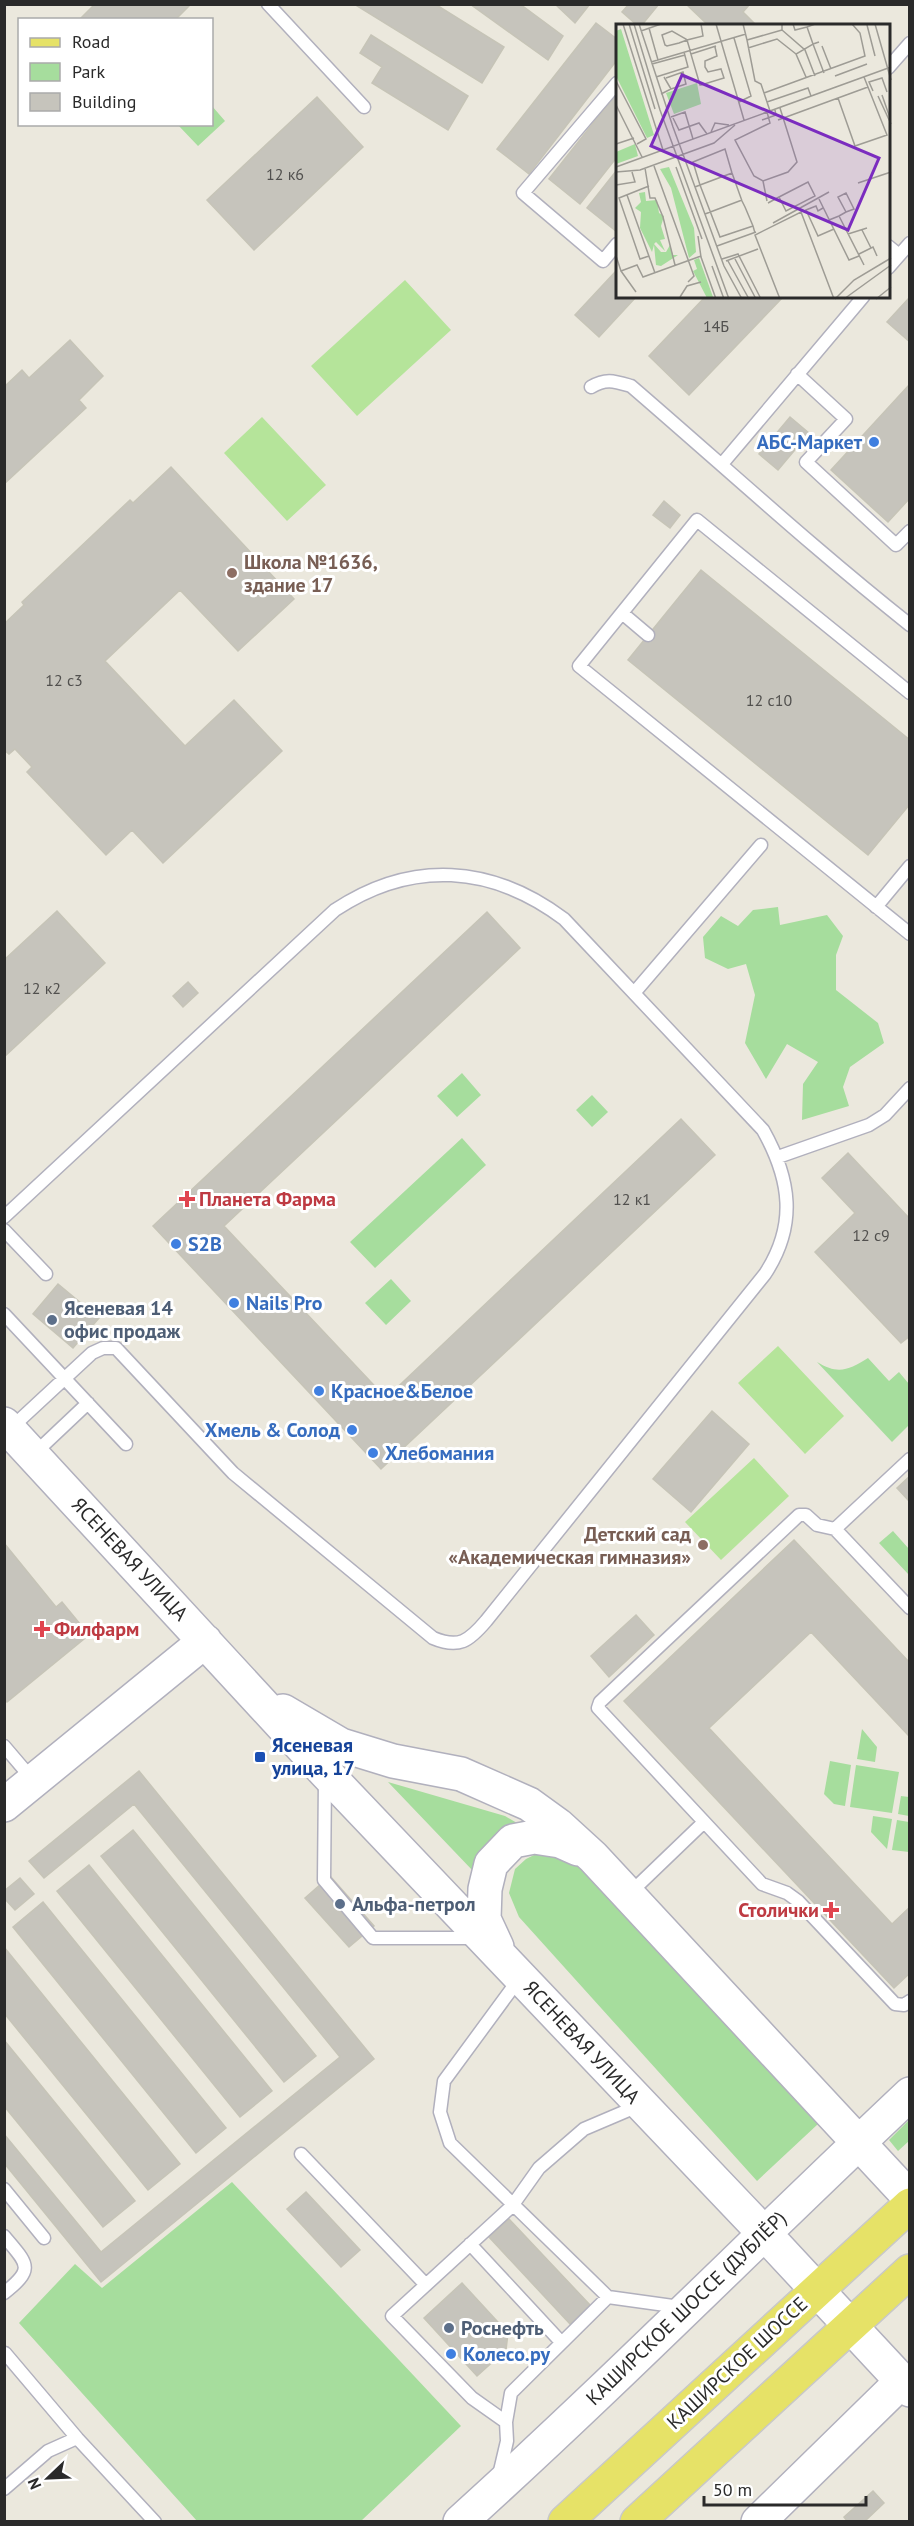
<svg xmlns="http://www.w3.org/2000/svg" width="914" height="2526" viewBox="0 0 914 2526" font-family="'PT Sans',sans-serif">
<rect width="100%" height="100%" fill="#ebe8dd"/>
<!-- green -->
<path fill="#a6dd9d" d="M 212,106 L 225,121 L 198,146 L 178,125 L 212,124 Z
M 778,907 L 780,925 L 827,915 L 843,936 L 836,955 L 836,990 L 878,1023 L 884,1043 L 850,1067 L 843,1087 L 849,1106 L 802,1120 L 803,1084 L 818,1062 L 787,1044 L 766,1079 L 745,1043 L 755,995 L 746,964 L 728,969 L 705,958 L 703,937 L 721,916 L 738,926 L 753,910 Z
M 462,1073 L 481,1095 L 457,1117 L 437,1096 Z
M 592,1095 L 608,1112 L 592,1127 L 576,1110 Z
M 462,1138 L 486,1165 L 375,1268 L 350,1242 Z
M 391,1279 L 411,1301 L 386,1325 L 365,1303 Z
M 868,1358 L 889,1381 L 899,1372 L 909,1384 L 909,1425 L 892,1442 L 817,1362 C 838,1375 849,1370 868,1358 Z
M 893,1531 L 909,1549 L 909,1575 L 879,1543 Z
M 862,1729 L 877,1747 L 875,1762 L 857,1759 Z
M 830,1761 L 851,1765 L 845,1806 L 834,1804 L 824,1794 Z
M 856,1765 L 899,1772 L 892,1813 L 850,1807 Z
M 388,1782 L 505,1816 L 517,1823 L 498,1836 L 474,1872 Z
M 901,1796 L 909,1797 L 909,1816 L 898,1814 Z
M 873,1816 L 892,1819 L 887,1849 L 871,1832 Z
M 897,1820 L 909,1822 L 909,1852 L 892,1850 Z
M 552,1852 L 575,1862 L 818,2124 L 757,2181 L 519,1917 L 509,1893 L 515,1869 L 526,1859 L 538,1853 Z
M 909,2120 L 909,2141 L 898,2151 L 889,2140 Z
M 232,2182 L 461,2426 L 361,2521 L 197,2521 L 19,2323 L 75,2264 L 102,2288 Z"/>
<!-- pitch -->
<path fill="#b5e49a" d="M 405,280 L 451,330 L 357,416 L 311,366 Z
M 262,417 L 326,485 L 287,521 L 224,453 Z
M 778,1346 L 844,1416 L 805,1454 L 738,1383 Z
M 754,1458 L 789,1496 L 721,1560 L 685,1522 Z"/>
<!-- building -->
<path fill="#c6c4bc" stroke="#c6c4b7" stroke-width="1.5" d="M 95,4 L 191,4 L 175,20 L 79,20 Z
M 354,4 L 435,4 L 504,47 L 482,83 Z
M 520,4 L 563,36 L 548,60 L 470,4 Z
M 555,4 L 590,4 L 575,23 Z
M 629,4 L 659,4 L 641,26 L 638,26 L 622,12 Z
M 686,4 L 750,4 L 743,12 L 757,26 L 709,26 Z
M 596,23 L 617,39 L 617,60 L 529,174 L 497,149 Z
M 371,35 L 468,96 L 448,130 L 372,83 L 382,67 L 360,53 Z
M 617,93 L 617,157 L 580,204 L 549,179 Z
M 317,97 L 363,147 L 254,250 L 207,200 Z
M 617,170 L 617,232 L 587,208 Z
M 617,270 L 617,297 L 636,297 L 599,337 L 575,315 Z
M 705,297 L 783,297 L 689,395 L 649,356 Z
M 910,297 L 910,342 L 887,322 Z
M 70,340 L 103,376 L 79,400 L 86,408 L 4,484 L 4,387 L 22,370 L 29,378 Z
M 910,384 L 910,498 L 888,522 L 831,470 Z
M 790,417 L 809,433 L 778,470 L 759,454 Z
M 171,467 L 294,599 L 238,651 L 180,590 L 105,661 L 185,746 L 234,700 L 282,751 L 163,863 L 132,830 L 106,855 L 27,772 L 32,767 L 15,749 L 9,754 L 4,750 L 4,624 L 24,605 L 22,602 L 130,500 L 133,503 Z
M 664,501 L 680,515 L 670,528 L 653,515 Z
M 701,570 L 910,740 L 910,804 L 868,855 L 628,660 Z
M 57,911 L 105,963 L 4,1057 L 4,960 Z
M 487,912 L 520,948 L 224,1226 L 386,1398 L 681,1119 L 715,1155 L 381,1469 L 153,1226 Z
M 188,982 L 198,993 L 183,1007 L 173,996 Z
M 848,1153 L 910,1219 L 910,1336 L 901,1343 L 815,1252 L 855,1213 L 822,1178 Z
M 58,1284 L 99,1318 L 73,1348 L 33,1314 Z
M 712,1411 L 749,1444 L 691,1512 L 653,1479 Z
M 910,1476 L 910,1502 L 897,1488 Z
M 794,1540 L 910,1663 L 910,1737 L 811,1632 L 709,1728 L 892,1924 L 910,1907 L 910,1973 L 894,1988 L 624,1701 Z
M 4,1543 L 56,1607 L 62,1602 L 89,1635 L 7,1702 L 4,1699 Z
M 636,1615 L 654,1635 L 609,1677 L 591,1656 Z
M 139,1771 L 374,2059 L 101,2282 L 4,2163 L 4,2134 L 101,2252 L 340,2057 L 134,1804 L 44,1878 L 29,1861 Z
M 133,1830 L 316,2056 L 284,2082 L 101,1856 Z
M 89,1865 L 272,2091 L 240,2117 L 57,1891 Z
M 330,1876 L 374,1926 L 349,1947 L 305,1898 Z
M 20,1878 L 34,1894 L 15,1910 L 4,1898 L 4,1891 Z
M 43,1902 L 226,2128 L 196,2153 L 13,1927 Z
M 4,1947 L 180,2164 L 148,2190 L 4,2013 Z
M 4,2040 L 135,2201 L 103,2227 L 4,2106 Z
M 306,2192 L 360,2250 L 341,2267 L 287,2209 Z
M 509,2219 L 590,2305 L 570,2324 L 489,2237 Z
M 462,2283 L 508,2333 L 506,2350 L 477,2376 L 424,2318 Z
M 873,2491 L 884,2503 L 864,2522 L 848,2522 L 844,2517 Z"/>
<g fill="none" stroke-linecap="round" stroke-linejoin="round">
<defs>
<path id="lane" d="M 268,4 L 364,107
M 888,68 L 910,43
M 617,83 L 523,193 L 603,261 L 617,244
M 888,246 L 899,255
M 888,268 L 910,243
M 797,374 L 846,419 L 806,462 L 896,545 L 910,531
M 591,387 C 606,378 614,381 631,386 C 724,466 814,549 910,625
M 722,464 L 863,297
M 622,613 L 648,635
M 910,693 L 697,520 L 579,666 L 910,934
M 876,907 L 910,866
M 634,993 L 761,845
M 778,1157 L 869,1125 L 885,1115 L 910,1088
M 4,1217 L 335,910 C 412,859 492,865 564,919 L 763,1130 C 791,1180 797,1225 765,1274 L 486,1621 C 469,1641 459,1649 433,1638 L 233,1473 L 116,1348 L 103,1348 L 92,1353 L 10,1429
M 4,1230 L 46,1274
M 4,1314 L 126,1444
M 34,1454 L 88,1403
M 910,1459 L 835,1529 L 910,1608
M 835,1529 L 817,1525 L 806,1515 L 799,1515 L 600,1702 L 598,1708 L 762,1884 L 787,1893 L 798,1901 L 895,2004 L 904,2005 L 910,2001
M 4,1746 L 33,1780
M 325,1779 L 324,1880 L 373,1938 L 476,1938
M 629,1894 L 704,1822
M 301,2154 L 426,2285
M 4,2189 L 44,2238
M 4,2236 C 27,2264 36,2268 4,2293
M 470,2244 L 561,2342
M 608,2297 L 680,2307
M 5,2353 L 77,2438
M 506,2422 L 511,2393 L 608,2297 L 450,2143 L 440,2112 L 444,2081 L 519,1979
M 499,2475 L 507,2441 L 506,2422 L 472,2398 L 392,2316 L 512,2206 L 539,2168 L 584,2129 L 638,2106
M 4,2489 L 48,2451 L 77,2438 L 155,2522"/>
<path id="secondary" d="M 4,1424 L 325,1772 L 763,2232 L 910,2390
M 283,1711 L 341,1745 L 393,1761 L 461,1774 L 529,1804 L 558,1825 L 593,1857 L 910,2198
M 4,1805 L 205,1641
M 497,1947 L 484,1919 L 485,1889 L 491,1864 L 513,1841 L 534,1837 L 560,1841 L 578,1849
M 460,2522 C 614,2383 759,2236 910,2094
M 758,2522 L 902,2381"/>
<path id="primary" d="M 565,2522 L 910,2205
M 637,2522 L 910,2271"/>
</defs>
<!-- lane casing -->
<use href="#lane" stroke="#b1b0bd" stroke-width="15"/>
<!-- secondary casing -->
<use href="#secondary" stroke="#b1b0bd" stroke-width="36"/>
<!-- primary casing -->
<use href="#primary" stroke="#c8c8c8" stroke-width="36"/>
<!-- lane -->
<use href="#lane" stroke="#fff" stroke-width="12"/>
<!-- secondary -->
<use href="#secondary" stroke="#fff" stroke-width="33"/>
<!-- primary -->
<use href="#primary" stroke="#e6e267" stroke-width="33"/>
</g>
<!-- markers -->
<g fill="#3f7fe0" stroke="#fff" stroke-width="2">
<circle cx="874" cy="442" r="6"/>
<circle cx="176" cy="1244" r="6"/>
<circle cx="234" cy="1303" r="6"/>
<circle cx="319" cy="1391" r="6"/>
<circle cx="352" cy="1430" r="6"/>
<circle cx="373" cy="1453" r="6"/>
<circle cx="451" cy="2354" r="6"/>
</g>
<g fill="#8d6e63" stroke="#fff" stroke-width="2">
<circle cx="232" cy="573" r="6"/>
<circle cx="703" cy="1545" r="6"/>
</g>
<g fill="#e0444e" stroke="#fff" stroke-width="2">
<path d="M184 1190h6v6h6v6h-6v6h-6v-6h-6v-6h6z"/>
<path d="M39 1620h6v6h6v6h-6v6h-6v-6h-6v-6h6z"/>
<path d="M828 1901h6v6h6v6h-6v6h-6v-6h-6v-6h6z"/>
</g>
<g fill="#5c6f8a" stroke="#fff" stroke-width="2">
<circle cx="52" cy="1320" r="6"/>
<circle cx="340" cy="1904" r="6"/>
<circle cx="449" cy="2328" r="6"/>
</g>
<rect fill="#1a4fb4" stroke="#fff" stroke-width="2" x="254" y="1751" width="12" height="12" rx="3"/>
<g text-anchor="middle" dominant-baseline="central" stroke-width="6" stroke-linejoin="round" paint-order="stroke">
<!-- number labels -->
<g font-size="16" fill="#51504e">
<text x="285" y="174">12 к6</text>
<text x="716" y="326">14Б</text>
<text x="64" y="680">12 с3</text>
<text x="769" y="700">12 с10</text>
<text x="42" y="988">12 к2</text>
<text x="632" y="1199">12 к1</text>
<text x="871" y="1235">12 с9</text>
</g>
<!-- shop labels -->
<g font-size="20" font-weight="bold" fill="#366cbe" stroke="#fff" text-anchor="start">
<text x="862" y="442" text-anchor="end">АБС-Маркет</text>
<text x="188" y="1244">S2B</text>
<text x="246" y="1303">Nails Pro</text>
<text x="331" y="1391">Красное&amp;Белое</text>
<text x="340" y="1430" text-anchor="end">Хмель &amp; Солод</text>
<text x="385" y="1453">Хлебомания</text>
<text x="463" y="2354">Колесо.ру</text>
</g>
<!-- education labels -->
<g font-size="20" font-weight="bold" fill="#785e54" stroke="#fff" text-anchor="start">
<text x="244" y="562">Школа №1636,<tspan x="244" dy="23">здание 17</tspan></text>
<text x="691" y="1534" text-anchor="end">Детский сад<tspan x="691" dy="23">«Академическая гимназия»</tspan></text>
</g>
<!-- health labels -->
<g font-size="20" font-weight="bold" fill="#be3a42" stroke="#fff" text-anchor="start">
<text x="199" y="1199">Планета Фарма</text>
<text x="54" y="1629">Филфарм</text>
<text x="819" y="1910" text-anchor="end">Столички</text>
</g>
<!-- service labels -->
<g font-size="20" font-weight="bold" fill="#4e5e75" stroke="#fff" text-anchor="start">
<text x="64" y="1308">Ясеневая 14<tspan x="64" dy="23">офис продаж</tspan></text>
<text x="352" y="1904">Альфа-петрол</text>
<text x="461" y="2328">Роснефть</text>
</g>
<!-- street labels -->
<g font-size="20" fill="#2a2a2a" stroke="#fff">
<text transform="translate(130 1559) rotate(47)">ЯСЕНЕВАЯ УЛИЦА</text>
<text transform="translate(582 2042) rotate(47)">ЯСЕНЕВАЯ УЛИЦА</text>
<text transform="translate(686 2308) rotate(-44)">КАШИРСКОЕ ШОССЕ (ДУБЛЁР)</text>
<text transform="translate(737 2363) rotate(-43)">КАШИРСКОЕ ШОССЕ</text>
</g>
<!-- transit labels -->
<g font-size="20" font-weight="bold" fill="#164399" stroke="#fff" text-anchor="start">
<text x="272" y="1745">Ясеневая<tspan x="272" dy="23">улица, 17</tspan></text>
</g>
</g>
<!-- overview -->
<g transform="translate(616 24)">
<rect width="274" height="274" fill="#ebe8dd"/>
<path d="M 5,5 L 38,111 L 31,114 L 0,52 L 0,7 ZM 81,59 L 85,80 L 58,90 L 50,69 ZM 19,120 L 22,132 L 0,140 L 0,128 ZM 53,143 L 78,204 L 80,228 L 73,234 L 55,164 L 44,145 ZM 29,168 L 30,177 L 41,176 L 43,189 L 48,192 L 45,202 L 49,215 L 44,216 L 49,227 L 40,218 L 38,220 L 45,228 L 50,228 L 54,221 L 57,231 L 62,231 L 45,242 L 40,241 L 38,221 L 36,228 L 24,204 L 25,188 L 19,184 L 25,178 L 23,169 ZM 83,234 L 97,273 L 91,274 L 77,247 L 81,245 L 78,236 Z" fill="#a6dd9d"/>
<path fill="none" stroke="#9e9c95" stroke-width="1.5" d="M 7,0 L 47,126M 13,0 L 39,85M 18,0 L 44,86 L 113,275M 23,0 L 57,103 L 108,242 L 126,275M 85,0 L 87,12 L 71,16 L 63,19 L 51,22 L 49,21 L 46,11 L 56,7 L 70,15 L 71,16 L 74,26 L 74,27 L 84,61 L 85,61 L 108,54 L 105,45 L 92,48 L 89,43 L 89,37 L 101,32 L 99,23M 100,0 L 128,96M 127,0 L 131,16 L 166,6M 166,0 L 166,6 L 189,26 L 199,52M 177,0 L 179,6 L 191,3M 199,0 L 191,3 L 197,20 L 203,18M 259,0 L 275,56M 251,1 L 259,32M 33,4 L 42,36M 25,7 L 45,0M 118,14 L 135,72 L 123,78M 131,16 L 139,57 L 145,60 L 148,69M 206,22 L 215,45M 132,24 L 161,15 L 180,30M 75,30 L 100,22M 35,38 L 130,10M 36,40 L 69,31M 219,52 L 251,40M 40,53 L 72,43 L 68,28M 190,53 L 180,30 L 197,20 L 208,49M 50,54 L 67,48 L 70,60 L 55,65M 0,57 L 30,115 L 21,120M 257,67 L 253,58 L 266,54 L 271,68M 45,70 L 55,65 L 48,53M 266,71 L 274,94M 262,72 L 275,100M 222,74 L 239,122 L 271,111 L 248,53M 151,78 L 192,64 L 195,72M 0,81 L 26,133M 154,87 L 148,69 L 249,32 L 244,9 L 236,0M 151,88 L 154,99 L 119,116 L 138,152 L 147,157 L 172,148 L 181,138 L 164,84M 55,93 L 69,88 L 77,115M 57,94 L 63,106 L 83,99 L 91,110M 146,96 L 160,91 L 159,86M 162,96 L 252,63M 95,108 L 99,99 L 113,101M 0,120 L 18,114M 38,142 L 78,252 L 72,258M 0,143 L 275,43M 60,143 L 86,215M 29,144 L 34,174 L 39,174 L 47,193 L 59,241M 0,148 L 24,146 L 98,119 L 119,101M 147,157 L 151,177M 242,159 L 275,148M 0,161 L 19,158 L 16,148M 79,163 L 84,161 L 77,138 L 109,125 L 116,149M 11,171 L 39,249M 203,175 L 233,236 L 243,232M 152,179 L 163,173 L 192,158 L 199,172 L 170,187 L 163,173M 207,184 L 202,187 L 200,182 L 190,186 L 202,212 L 218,205M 89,190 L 126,176M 223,192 L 248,241M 213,196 L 223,192 L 230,188 L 238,185 L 230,169 L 222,173 L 230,188M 157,199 L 213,168M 137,202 L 104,213 L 84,161 L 116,149 L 126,177 L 129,183 L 137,202 L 139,209M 246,206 L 255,224M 232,210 L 251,204M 82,212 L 85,233 L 100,275M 101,222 L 140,208M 243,230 L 257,223 L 261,232M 0,232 L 5,247 L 21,241 L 27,253 L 85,232M 33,232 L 24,235 L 3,174 L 33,162M 106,235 L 122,230 L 145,275M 119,235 L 140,275M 110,237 L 142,225M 112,237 L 133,275M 96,242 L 108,275M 5,247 L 20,268M 64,273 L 71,262 L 85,258M 164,275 L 139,211 L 185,188 L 218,275M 219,275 L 238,256 L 275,234M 228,275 L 275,241M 260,275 L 275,263"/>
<path fill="#7b2cbf" fill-opacity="0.15" stroke="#7b2cbf" stroke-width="3" d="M 66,51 L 263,134 L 232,206 L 35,122 Z"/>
<rect width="274" height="274" fill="none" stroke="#2a2a2a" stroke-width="3"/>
</g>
<!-- border -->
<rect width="914" height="2526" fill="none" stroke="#2a2a2a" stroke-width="12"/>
<!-- legend -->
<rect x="18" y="18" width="195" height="108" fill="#ffffff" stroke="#aaaaaa" stroke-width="1.5"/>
<rect x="30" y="38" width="30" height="9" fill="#e6e267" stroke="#aaaaaa" stroke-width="1.5"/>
<text x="72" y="48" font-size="18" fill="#2a2a2a">Road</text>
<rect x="30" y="63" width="30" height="18" fill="#a6dd9d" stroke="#aaaaaa" stroke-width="1.5"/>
<text x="72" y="78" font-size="18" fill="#2a2a2a">Park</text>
<rect x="30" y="93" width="30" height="18" fill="#c6c4bc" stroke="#aaaaaa" stroke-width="1.5"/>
<text x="72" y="108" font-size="18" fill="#2a2a2a">Building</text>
<!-- north arrow -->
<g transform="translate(48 2478) rotate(247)" stroke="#ffffff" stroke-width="4.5" paint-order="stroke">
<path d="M0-4.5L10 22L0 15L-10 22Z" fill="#2a2a2a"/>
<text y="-9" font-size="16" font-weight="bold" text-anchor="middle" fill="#2a2a2a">N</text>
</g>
<!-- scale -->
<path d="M704 2496v9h162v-9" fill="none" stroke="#2a2a2a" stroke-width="3"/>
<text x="713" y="2496" font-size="18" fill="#2a2a2a" stroke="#ffffff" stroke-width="4.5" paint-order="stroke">50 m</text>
</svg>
